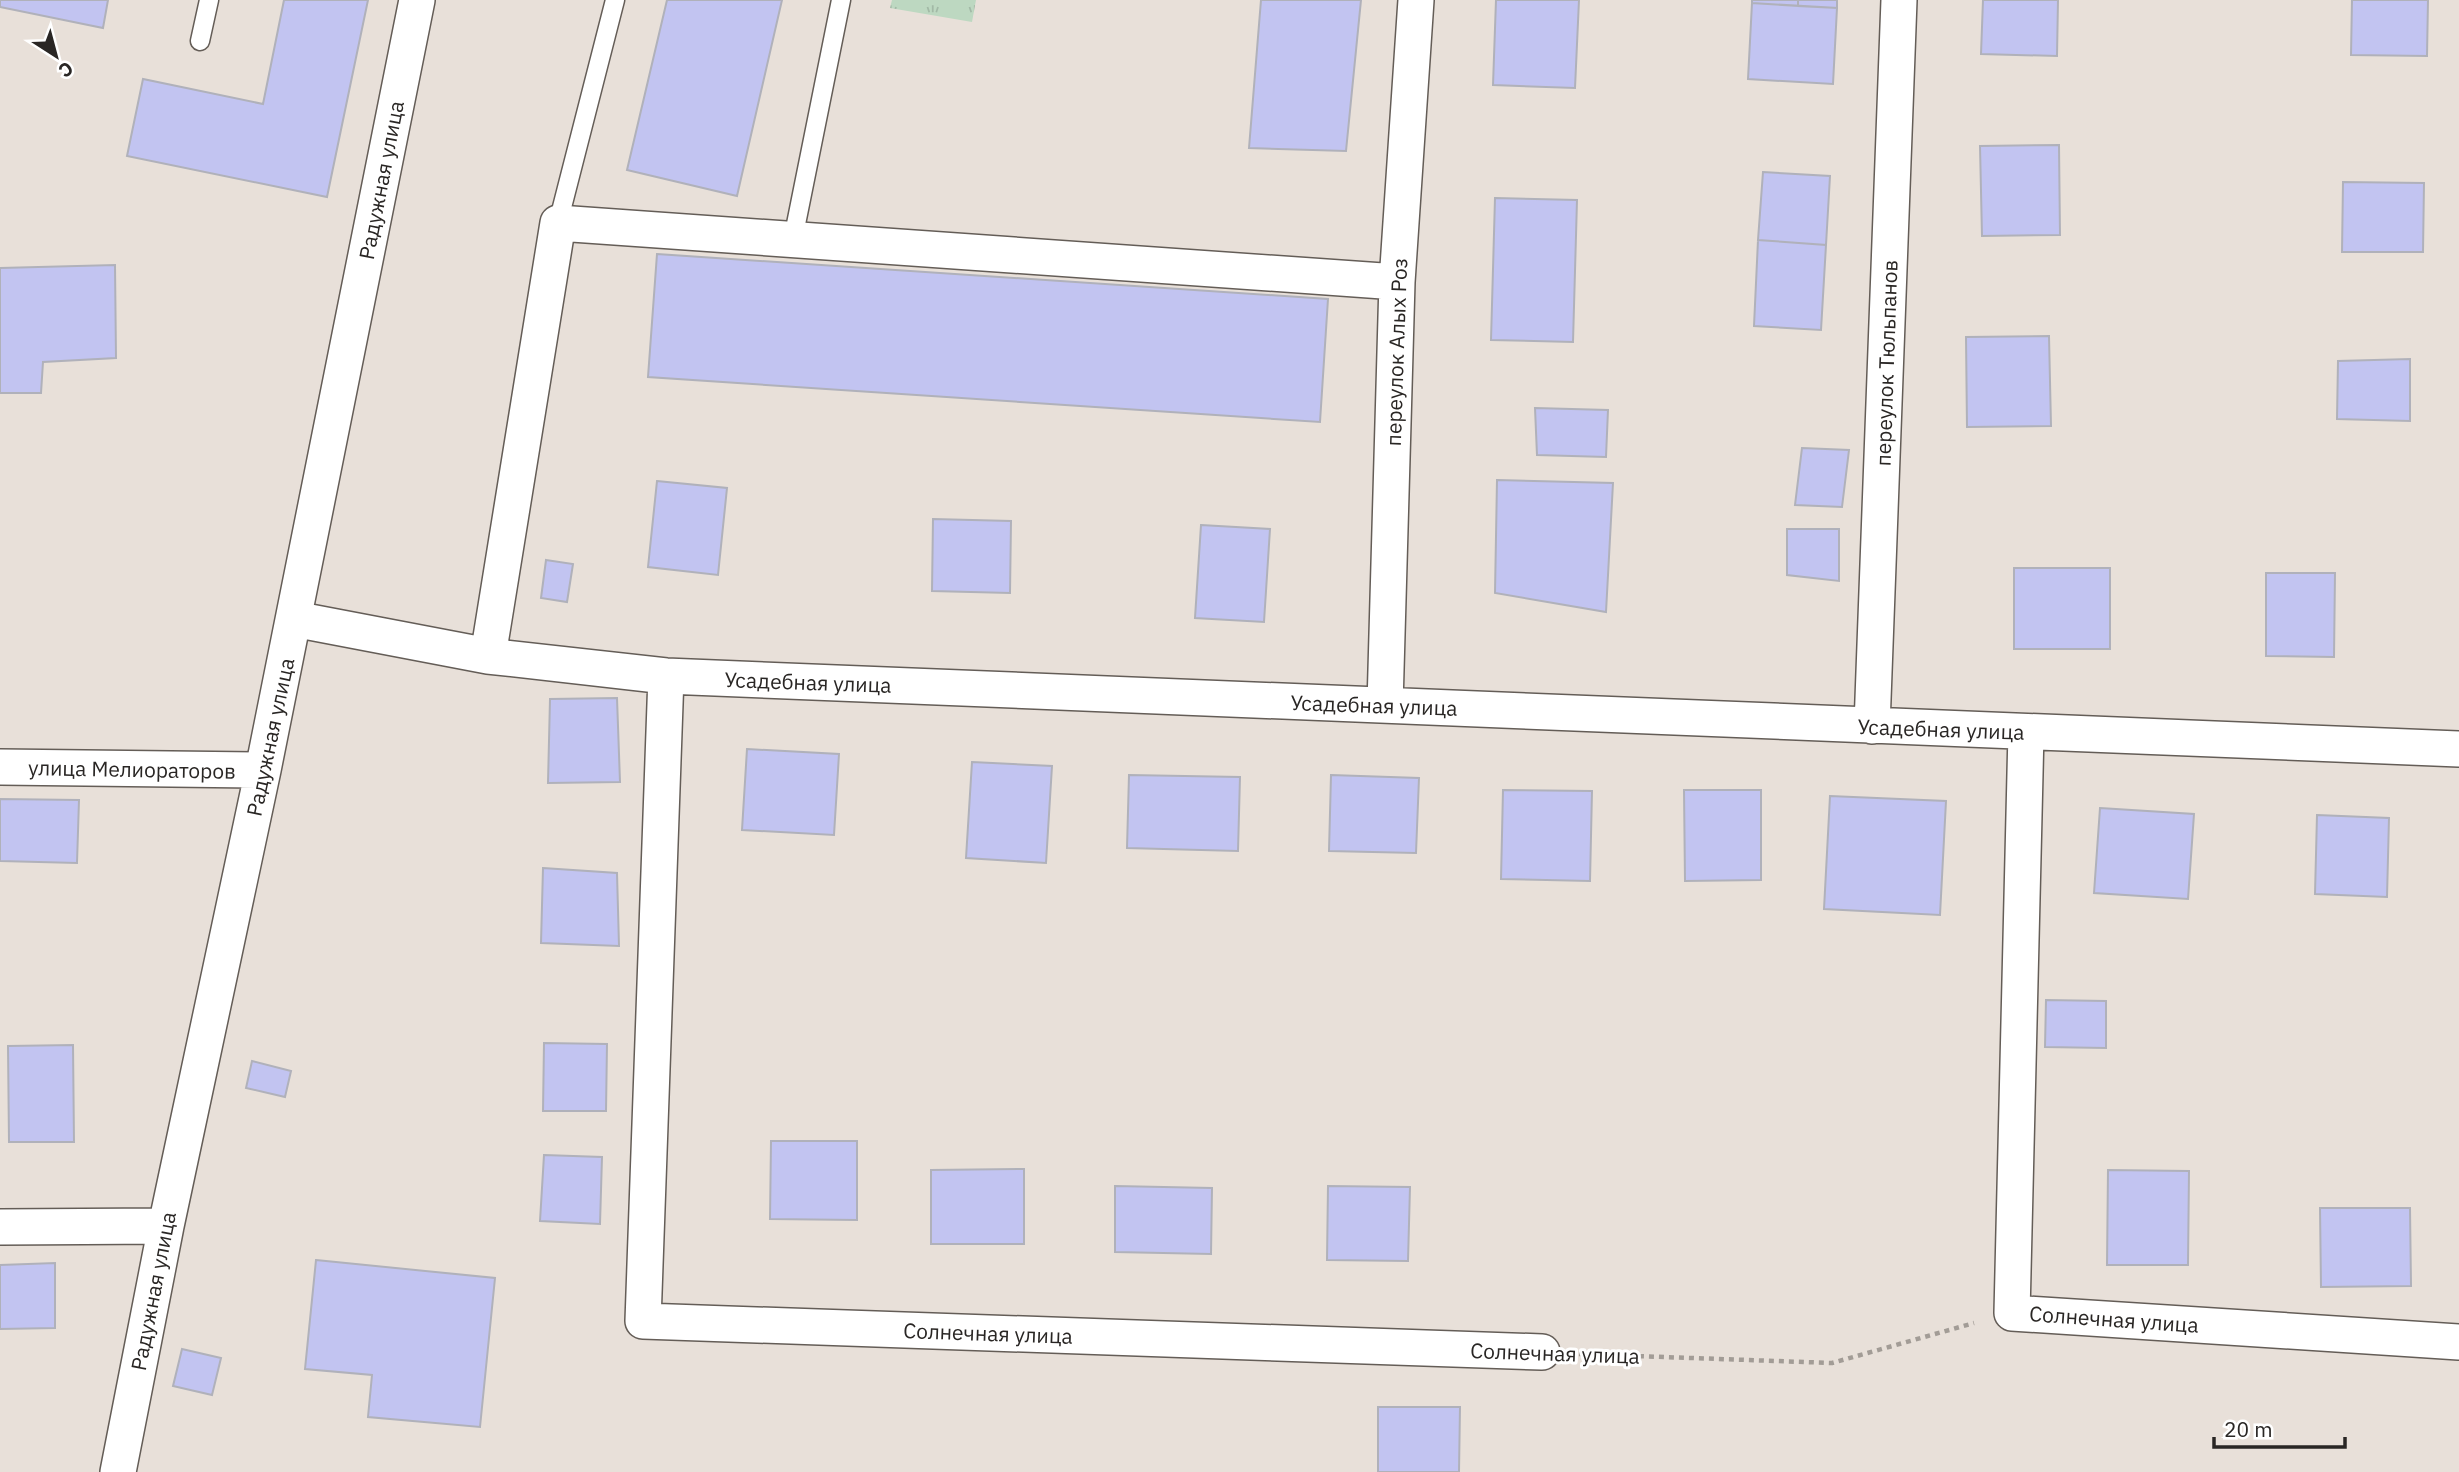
<svg xmlns="http://www.w3.org/2000/svg" width="2459" height="1472" viewBox="0 0 2459 1472" font-family="'IBM Plex Sans',sans-serif">
<defs>
<pattern id="grass-tufts" width="24" height="20" patternUnits="userSpaceOnUse" patternTransform="scale(1.75)"><rect width="24" height="20" fill="#bdd8c1"/><path d="M3 7l-1-3M5 7V3M7 7l1-3M15 17l-1-3M17 17v-4M19 17l1-3" fill="none" stroke="#a2b9a6"/></pattern>
</defs>
<rect width="100%" height="100%" fill="#e8e0d9"/>
<!-- grass -->
<path fill="url(#grass-tufts)" d="M 892,0 L 976,0 L 972,22 L 890,8 Z"/>
<!-- building -->
<path fill="#c2c4f1" stroke="#b0b1ba" stroke-width="2" d="M 0,0 L 108,0 L 103,28 L 0,7 Z
M 284,0 L 368,0 L 327,197 L 127,156 L 143,79 L 263,104 Z
M 667,0 L 782,0 L 737,196 L 627,170 Z
M 1261,0 L 1361,0 L 1346,151 L 1249,148 Z
M 1496,0 L 1579,0 L 1575,88 L 1493,85 Z
M 1752,0 L 1798,0 L 1798,6 L 1752,3 Z
M 1798,0 L 1837,0 L 1837,8 L 1798,6 Z
M 1983,0 L 2058,0 L 2057,56 L 1981,54 Z
M 2352,0 L 2428,0 L 2427,56 L 2351,55 Z
M 1752,3 L 1837,8 L 1833,84 L 1748,79 Z
M 2059,145 L 2060,235 L 1982,236 L 1980,146 Z
M 1763,172 L 1830,176 L 1826,245 L 1758,240 Z
M 2343,182 L 2424,183 L 2423,252 L 2342,252 Z
M 1495,198 L 1577,200 L 1573,342 L 1491,340 Z
M 1758,240 L 1826,245 L 1821,330 L 1754,326 Z
M 657,254 L 1328,299 L 1320,422 L 648,377 Z
M 115,265 L 116,358 L 43,362 L 41,393 L 0,393 L 0,268 Z
M 2049,336 L 2051,426 L 1967,427 L 1966,337 Z
M 2410,359 L 2410,421 L 2337,419 L 2338,361 Z
M 1535,408 L 1608,410 L 1606,457 L 1537,455 Z
M 1802,448 L 1849,450 L 1842,507 L 1795,505 Z
M 1497,480 L 1613,483 L 1606,612 L 1495,593 Z
M 657,481 L 727,488 L 718,575 L 648,567 Z
M 933,519 L 1011,521 L 1010,593 L 932,591 Z
M 1201,525 L 1270,529 L 1264,622 L 1195,618 Z
M 1787,529 L 1839,529 L 1839,581 L 1787,575 Z
M 546,560 L 573,564 L 567,602 L 541,598 Z
M 2014,568 L 2110,568 L 2110,649 L 2014,649 Z
M 2266,573 L 2335,573 L 2334,657 L 2266,656 Z
M 617,698 L 620,782 L 548,783 L 550,699 Z
M 747,749 L 839,754 L 834,835 L 742,830 Z
M 972,762 L 1052,766 L 1046,863 L 966,858 Z
M 1129,775 L 1240,777 L 1238,851 L 1127,848 Z
M 1331,775 L 1419,778 L 1416,853 L 1329,851 Z
M 1503,790 L 1592,791 L 1590,881 L 1501,879 Z
M 1684,790 L 1761,790 L 1761,880 L 1685,881 Z
M 1830,796 L 1946,801 L 1940,915 L 1824,909 Z
M 0,799 L 79,800 L 77,863 L 0,861 Z
M 2100,808 L 2194,814 L 2188,899 L 2094,893 Z
M 2317,815 L 2389,818 L 2387,897 L 2315,894 Z
M 543,868 L 617,873 L 619,946 L 541,943 Z
M 2046,1000 L 2106,1001 L 2106,1048 L 2045,1047 Z
M 544,1043 L 607,1044 L 606,1111 L 543,1111 Z
M 73,1045 L 74,1142 L 9,1142 L 8,1046 Z
M 252,1061 L 291,1071 L 285,1097 L 246,1088 Z
M 771,1141 L 857,1141 L 857,1220 L 770,1219 Z
M 544,1155 L 602,1157 L 600,1224 L 540,1221 Z
M 1024,1169 L 1024,1244 L 931,1244 L 931,1170 Z
M 2108,1170 L 2189,1171 L 2188,1265 L 2107,1265 Z
M 1115,1186 L 1212,1188 L 1211,1254 L 1115,1252 Z
M 1328,1186 L 1410,1187 L 1408,1261 L 1327,1260 Z
M 2320,1208 L 2410,1208 L 2411,1286 L 2321,1287 Z
M 316,1260 L 495,1278 L 480,1427 L 368,1417 L 372,1375 L 305,1369 Z
M 55,1263 L 55,1328 L 0,1329 L 0,1265 Z
M 182,1349 L 221,1358 L 212,1395 L 173,1386 Z
M 1378,1407 L 1460,1407 L 1459,1472 L 1378,1472 Z"/>
<g fill="none" stroke-linecap="round" stroke-linejoin="round">
<defs>
<path id="lane" d="M 200,41 L 209,0
M 558,223 L 615,0
M 793,239 L 841,0"/>
<path id="street" d="M 294,619 L 488,656 L 666,676 L 2459,749
M 488,656 L 558,223 L 1397,282
M 666,676 L 643,1321 L 1542,1352
M 1385,705 L 1397,282 L 1416,0
M 1872,726 L 1899,0
M 2026,732 L 2012,1313 L 2459,1342
M 0,767 L 263,770
M 0,1227 L 166,1226
M 118,1472 L 166,1226 L 263,770 L 417,0"/>
</defs>
<!-- lane casing -->
<use href="#lane" stroke="#645d57" stroke-width="21"/>
<!-- street casing -->
<use href="#street" stroke="#645d57" stroke-width="38"/>
<!-- path -->
<path stroke="#a29c96" stroke-width="4.5" stroke-dasharray="5 5" stroke-linecap="butt" d="M 1579,1354 L 1832,1363 L 1974,1323"/>
<!-- lane -->
<use href="#lane" stroke="#fff" stroke-width="18"/>
<!-- street -->
<use href="#street" stroke="#fff" stroke-width="35"/>
</g>
<g text-anchor="middle" dominant-baseline="central" stroke-width="6" stroke-linejoin="round" paint-order="stroke">
<!-- street labels -->
<g font-size="21" fill="#292624" stroke="#fff">
<text transform="translate(381 180) rotate(-79)">Радужная улица</text>
<text transform="translate(1396 352) rotate(-88)">переулок Алых Роз</text>
<text transform="translate(1886 363) rotate(-88)">переулок Тюльпанов</text>
<text transform="translate(808 682) rotate(2)">Усадебная улица</text>
<text transform="translate(1374 705) rotate(2)">Усадебная улица</text>
<text transform="translate(1941 729) rotate(2)">Усадебная улица</text>
<text transform="translate(270 737) rotate(-78)">Радужная улица</text>
<text transform="translate(132 769) rotate(1)">улица Мелиораторов</text>
<text transform="translate(153 1291) rotate(-79)">Радужная улица</text>
<text transform="translate(2114 1319) rotate(4)">Солнечная улица</text>
<text transform="translate(988 1333) rotate(2)">Солнечная улица</text>
<text transform="translate(1555 1353) rotate(2)">Солнечная улица</text>
</g>
</g>
<!-- north arrow -->
<g transform="translate(56 56) rotate(144)" stroke="#ffffff" stroke-width="5" paint-order="stroke">
<path d="M0-5L12 26L0 18L-12 26Z" fill="#292624"/>
<text y="-10" font-size="19" font-weight="bold" text-anchor="middle" fill="#292624">С</text>
</g>
<!-- scale -->
<path d="M2214 1437v10h131v-10" fill="none" stroke="#292624" stroke-width="3.5"/>
<text x="2224" y="1437" font-size="21" fill="#292624" stroke="#ffffff" stroke-width="5" paint-order="stroke">20 m</text>
</svg>
